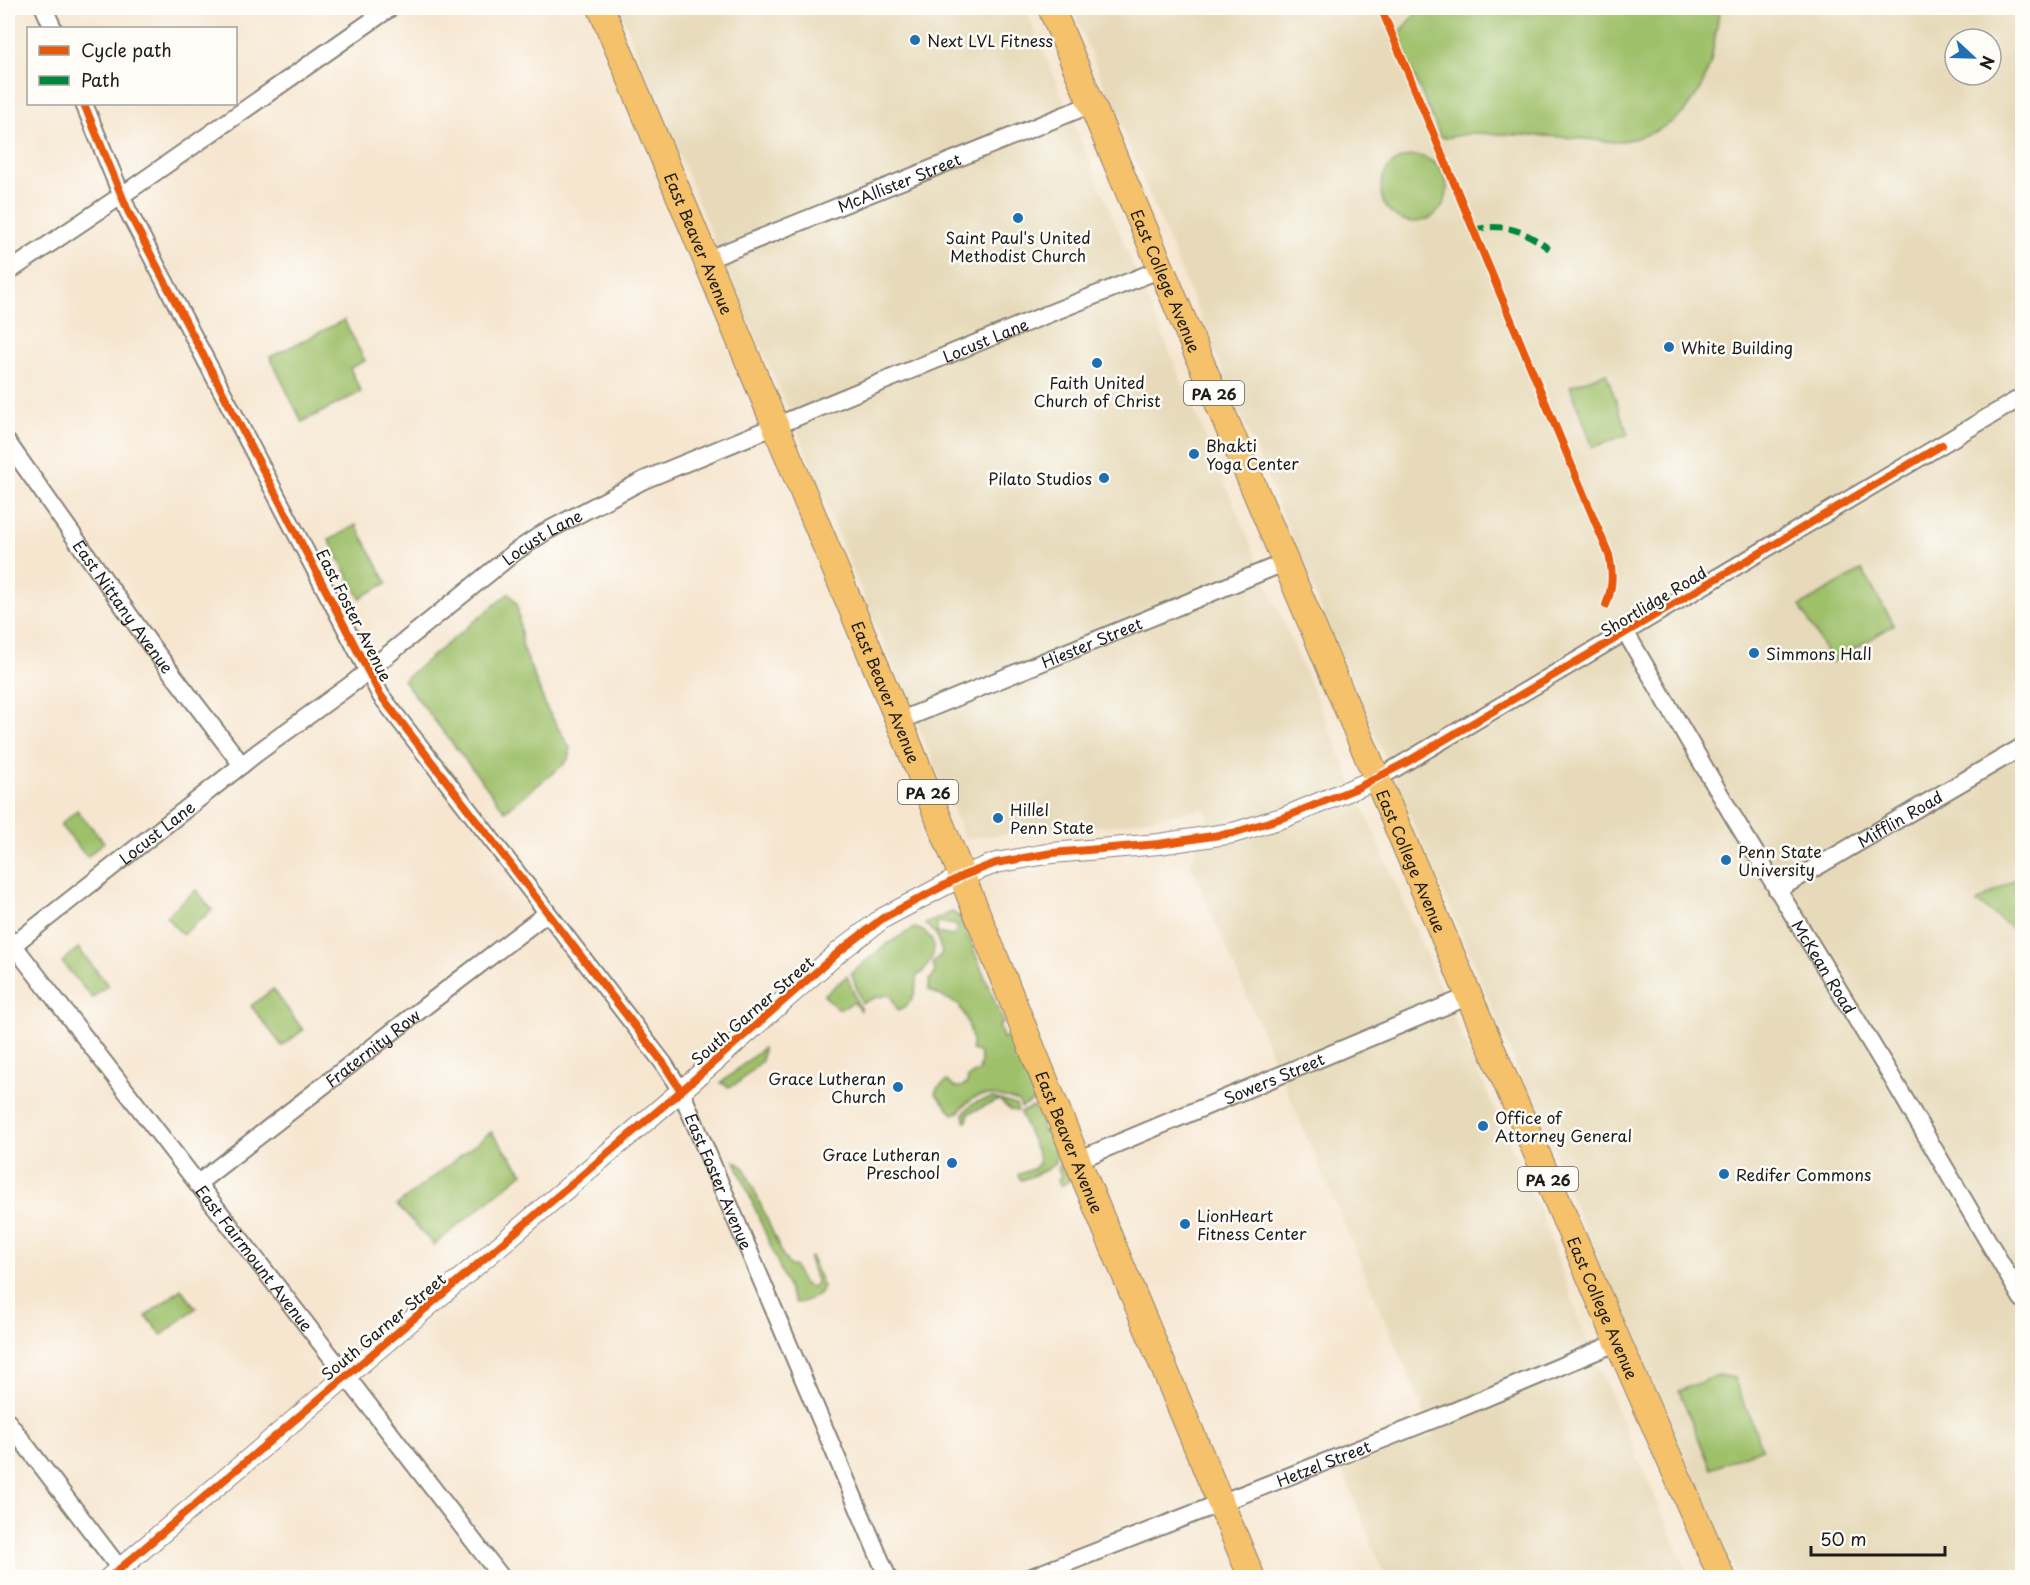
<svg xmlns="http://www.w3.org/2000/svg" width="2030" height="1585" viewBox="0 0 2030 1585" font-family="'Playpen Sans',sans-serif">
<rect width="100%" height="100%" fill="#fdfcf7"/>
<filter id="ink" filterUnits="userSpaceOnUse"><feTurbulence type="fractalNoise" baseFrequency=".0167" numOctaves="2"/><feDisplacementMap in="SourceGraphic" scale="12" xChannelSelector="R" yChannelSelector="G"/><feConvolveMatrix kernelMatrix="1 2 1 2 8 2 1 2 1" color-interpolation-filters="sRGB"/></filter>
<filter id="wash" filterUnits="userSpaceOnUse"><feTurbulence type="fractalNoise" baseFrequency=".008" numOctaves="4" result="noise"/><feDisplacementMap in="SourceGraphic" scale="24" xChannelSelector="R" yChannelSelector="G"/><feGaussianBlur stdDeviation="1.35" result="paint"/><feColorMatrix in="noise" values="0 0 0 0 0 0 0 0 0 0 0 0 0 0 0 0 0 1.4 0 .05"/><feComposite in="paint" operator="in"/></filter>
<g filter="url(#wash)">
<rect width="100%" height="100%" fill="#f6e6d0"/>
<!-- built -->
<path fill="#e7daba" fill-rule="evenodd" d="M 619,8 L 1025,8 L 1272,595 L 1440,987 L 1541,1213 L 1586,1338 L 1690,1577 L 1385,1577 L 1342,1469 L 1432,1435 L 1422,1407 L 1191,865 L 1208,815 L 1203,808 L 1116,825 L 965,838 L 847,556 L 803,444 L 713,238 Z
M 1072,8 L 2022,8 L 2022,1577 L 1738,1577 L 1610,1291 L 1464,940 L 1340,654 ZM 1955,39 L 1991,39 L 1991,75 L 1955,75 Z"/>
<!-- green -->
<path fill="#9ec069" stroke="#5d6e42" stroke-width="1.5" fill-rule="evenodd" d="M 1421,8 L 1720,8 L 1711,61 L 1701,89 L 1683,113 L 1672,122 L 1654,132 L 1633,139 L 1616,142 L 1564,137 L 1472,133 L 1445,138 L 1440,136 L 1397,36 Z
M1381 189a33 33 0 1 1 66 0a33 33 0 1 1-66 0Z
M 344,320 L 365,361 L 350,368 L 361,392 L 302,422 L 270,357 Z
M 1606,373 L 1628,434 L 1593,447 L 1570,386 Z
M 356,525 L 387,583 L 360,598 L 329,540 Z
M 1862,570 L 1894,625 L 1832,662 L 1800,606 Z
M 509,593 L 517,604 L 523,648 L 547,709 L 570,748 C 571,756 569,759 563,765 L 505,811 L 403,680 Z
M 77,810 L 104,842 L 87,857 L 60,825 Z
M 2022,875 L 2022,936 L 1977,902 Z
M 196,890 L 212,910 L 182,935 L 166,916 Z
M 952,912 L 960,917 L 1004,1023 L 999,1025 L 1003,1038 L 1009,1036 L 1036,1100 L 1021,1108 L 1019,1102 C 995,1094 975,1088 959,1112 L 953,1114 L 935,1093 L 937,1088 L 947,1081 L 955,1087 L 961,1087 L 967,1083 L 968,1077 L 979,1071 L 981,1060 L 979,1052 L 971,1050 C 975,1037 966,1016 959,1005 L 929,990 L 929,981 L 935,973 L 933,963 L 942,953 L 936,934 L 925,924 ZM 939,922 L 955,925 L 957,927 L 956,933 L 952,936 L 937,933 L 937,924 Z
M 914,928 C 920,929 923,930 927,934 C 941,946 931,963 921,974 L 918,974 C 914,993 917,1000 898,1011 L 890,995 L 877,997 L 862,1003 L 851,973 L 887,944 Z
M 78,948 L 108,985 L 92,998 L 62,962 Z
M 847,976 L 860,1009 L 860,1010 L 853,1002 C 840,1013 835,1008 824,995 Z
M 273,989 L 303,1030 L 282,1046 L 251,1006 Z
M 763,1048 L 762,1061 L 738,1083 L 729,1087 L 721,1083 Z
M 993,1098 L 1016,1105 L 1018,1111 L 1010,1110 L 999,1100 L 969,1113 L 967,1121 L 965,1121 L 964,1113 C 971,1102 981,1100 993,1098 Z
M 1033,1107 L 1036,1108 L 1042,1120 L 1041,1125 L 1044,1132 L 1049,1130 C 1064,1167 1056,1166 1022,1180 L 1020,1179 L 1018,1175 L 1035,1168 L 1039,1163 L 1038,1155 L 1020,1113 Z
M 491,1132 L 523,1173 L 434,1245 L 397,1205 Z
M 1061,1160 L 1070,1181 L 1060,1186 L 1058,1180 L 1061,1176 L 1058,1168 Z
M 735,1161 L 744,1167 L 784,1258 L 790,1266 L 794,1266 L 803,1283 L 810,1287 L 814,1286 L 816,1281 L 809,1259 L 811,1257 L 823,1287 C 821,1297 805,1301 795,1304 Z
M 181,1289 L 196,1308 L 162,1335 L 146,1316 Z
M 1718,1375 L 1734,1378 L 1762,1448 L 1711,1469 L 1679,1391 Z"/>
</g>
<g filter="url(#ink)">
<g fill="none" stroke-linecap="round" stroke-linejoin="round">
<defs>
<g id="minor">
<path d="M 44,8 L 53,28"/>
<path id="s1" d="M 84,104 L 128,211 L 381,696 L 664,1064 L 681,1091 L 888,1578"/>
<path id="s2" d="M 706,260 L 1092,104"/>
<path d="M 8,272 L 137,185 L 390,8"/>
<path id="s3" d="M 8,443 L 152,647 L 242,765"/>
<path id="s4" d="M 1626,633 L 1731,813 L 1891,1076 L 2022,1299"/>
<path id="s5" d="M 899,721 L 1286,562"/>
<path d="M 1377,779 L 2022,397"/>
<path id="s6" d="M 1777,890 L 2022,747"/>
<path id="s7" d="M 8,938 L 502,1578"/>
<path id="s8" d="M 8,949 L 257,753 L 353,683 L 515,552 L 545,532 L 644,480 L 1018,326 L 1161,269"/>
<path id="s9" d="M 1078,1160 L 1469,996"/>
<path id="s10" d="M 197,1184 L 428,1004 L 547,913"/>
<path d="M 8,1422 L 127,1578"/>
<path id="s11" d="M 1029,1578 L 1445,1415 L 1618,1342"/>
</g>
<path id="tertiary" d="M 109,1578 L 681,1091 L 840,951 L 883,918 L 962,876 L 996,863 L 1052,853 L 1159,844 L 1233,833 L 1285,817 L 1377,779"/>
<g id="primary">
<path id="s12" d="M 601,8 L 905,736 L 1087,1184 L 1252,1578"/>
<path id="s13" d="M 1051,8 L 1469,996 L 1618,1342 L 1722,1578"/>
</g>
</defs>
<!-- minor casing -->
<use href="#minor" stroke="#898176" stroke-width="20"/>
<!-- tertiary casing -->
<use href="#tertiary" stroke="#898176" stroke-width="22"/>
<!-- primary casing -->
<use href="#primary" stroke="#898176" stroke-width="28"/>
<!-- minor -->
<use href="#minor" stroke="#fff" stroke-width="16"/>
<!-- tertiary -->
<use href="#tertiary" stroke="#fff" stroke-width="20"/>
<!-- primary -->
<use href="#primary" stroke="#f5c16b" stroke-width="26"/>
<!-- quiet -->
<path stroke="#00873e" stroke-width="6" stroke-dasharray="12 6" stroke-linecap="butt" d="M 1473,230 C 1503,222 1526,231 1549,249"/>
<defs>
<path id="cycleway" d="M 1381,8 L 1609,555 C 1613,573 1613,587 1606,605
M 84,104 L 128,211 L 381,696 L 664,1064 L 681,1091
M 109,1578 L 681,1091 L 840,951 L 883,918 L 962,876 L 996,863 L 1052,853 L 1159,844 L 1233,833 L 1285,817 L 1357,788 L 1407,762 L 1942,445"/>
</defs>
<!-- cycleway casing -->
<use href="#cycleway" stroke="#fdfcf7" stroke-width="11"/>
<!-- cycleway -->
<use href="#cycleway" stroke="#e8590c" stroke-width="8"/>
</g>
</g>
<!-- markers -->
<g fill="#1f6fb2" stroke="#fdfcf7" stroke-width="2">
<circle cx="915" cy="40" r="6"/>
<circle cx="1018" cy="218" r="6"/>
<circle cx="1669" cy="347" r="6"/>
<circle cx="1097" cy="363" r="6"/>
<circle cx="1194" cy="454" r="6"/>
<circle cx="1104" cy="478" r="6"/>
<circle cx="1754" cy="653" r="6"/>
<circle cx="998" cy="818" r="6"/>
<circle cx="1726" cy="860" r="6"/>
<circle cx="898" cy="1087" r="6"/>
<circle cx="1483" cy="1126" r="6"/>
<circle cx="952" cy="1163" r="6"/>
<circle cx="1724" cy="1174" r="6"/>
<circle cx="1185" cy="1224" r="6"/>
</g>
<g text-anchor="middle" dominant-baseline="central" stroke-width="5" stroke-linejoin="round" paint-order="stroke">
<!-- shield labels -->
<g fill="#fdfcf7" stroke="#605f5e" stroke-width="1.5">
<rect x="1184" y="381" width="60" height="24" rx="4.5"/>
<rect x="898" y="780" width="60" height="24" rx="4.5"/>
<rect x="1518" y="1167" width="60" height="24" rx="4.5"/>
</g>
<g font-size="15" font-weight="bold" fill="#1c1c1c">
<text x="1214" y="393">PA 26</text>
<text x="928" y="792">PA 26</text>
<text x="1548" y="1179">PA 26</text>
</g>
<!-- poi labels -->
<g font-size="16" fill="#1c1c1c" stroke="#fdfcf7" text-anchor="start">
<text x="927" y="40">Next LVL Fitness</text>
<text x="1018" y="237" text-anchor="middle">Saint Paul's United<tspan x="1018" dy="18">Methodist Church</tspan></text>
<text x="1681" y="347">White Building</text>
<text x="1097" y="382" text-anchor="middle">Faith United<tspan x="1097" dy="18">Church of Christ</tspan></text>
<text x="1206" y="445">Bhakti<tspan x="1206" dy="18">Yoga Center</tspan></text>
<text x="1092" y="478" text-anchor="end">Pilato Studios</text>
<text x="1766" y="653">Simmons Hall</text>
<text x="1010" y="809">Hillel<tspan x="1010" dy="18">Penn State</tspan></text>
<text x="1738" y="851">Penn State<tspan x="1738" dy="18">University</tspan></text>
<text x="886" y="1078" text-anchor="end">Grace Lutheran<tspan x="886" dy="18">Church</tspan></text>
<text x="1495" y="1117">Office of<tspan x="1495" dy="18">Attorney General</tspan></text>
<text x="940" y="1154" text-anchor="end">Grace Lutheran<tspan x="940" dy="18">Preschool</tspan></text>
<text x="1736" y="1174">Redifer Commons</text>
<text x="1197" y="1215">LionHeart<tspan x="1197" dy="18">Fitness Center</tspan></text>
</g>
<!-- street labels -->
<g font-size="16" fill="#1c1c1c" stroke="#fdfcf7">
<text stroke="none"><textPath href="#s2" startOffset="208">McAllister Street</textPath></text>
<text stroke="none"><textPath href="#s12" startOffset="255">East Beaver Avenue</textPath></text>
<text stroke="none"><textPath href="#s13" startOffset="296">East College Avenue</textPath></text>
<text stroke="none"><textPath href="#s8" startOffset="1161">Locust Lane</textPath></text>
<text stroke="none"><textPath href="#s8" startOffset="675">Locust Lane</textPath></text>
<text transform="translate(1653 601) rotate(-31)">Shortlidge Road</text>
<text stroke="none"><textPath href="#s3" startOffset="200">East Nittany Avenue</textPath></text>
<text transform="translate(355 615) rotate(63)">East Foster Avenue</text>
<text stroke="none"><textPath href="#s5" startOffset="208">Hiester Street</textPath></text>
<text stroke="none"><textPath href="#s12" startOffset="741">East Beaver Avenue</textPath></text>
<text stroke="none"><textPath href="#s6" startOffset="142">Mifflin Road</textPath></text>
<text stroke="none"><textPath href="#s8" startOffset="189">Locust Lane</textPath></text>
<text stroke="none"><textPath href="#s13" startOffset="926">East College Avenue</textPath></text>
<text stroke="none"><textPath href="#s4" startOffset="388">McKean Road</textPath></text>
<text transform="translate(752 1010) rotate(-41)">South Garner Street</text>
<text stroke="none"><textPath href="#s10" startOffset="222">Fraternity Row</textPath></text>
<text stroke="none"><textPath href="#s9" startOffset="212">Sowers Street</textPath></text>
<text stroke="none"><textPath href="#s12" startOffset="1227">East Beaver Avenue</textPath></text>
<text stroke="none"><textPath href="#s1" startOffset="1257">East Foster Avenue</textPath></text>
<text stroke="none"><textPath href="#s7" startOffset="404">East Fairmount Avenue</textPath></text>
<text stroke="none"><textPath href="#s13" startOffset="1412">East College Avenue</textPath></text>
<text transform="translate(383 1326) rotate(-40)">South Garner Street</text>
<text stroke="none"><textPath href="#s11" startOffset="316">Hetzel Street</textPath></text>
</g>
</g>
<!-- margin -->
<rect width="2030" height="1585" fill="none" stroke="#fdfcf7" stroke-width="30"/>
<!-- legend -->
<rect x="27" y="27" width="210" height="78" fill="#fdfcf7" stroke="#a3a29f" stroke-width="1.5"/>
<rect x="39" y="46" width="30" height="9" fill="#e8590c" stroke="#a3a29f" stroke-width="1.5"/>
<text x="81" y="57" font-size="18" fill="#1c1c1c">Cycle path</text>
<rect x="39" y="76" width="30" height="9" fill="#00873e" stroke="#a3a29f" stroke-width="1.5"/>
<text x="81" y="87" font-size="18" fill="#1c1c1c">Path</text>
<!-- north arrow -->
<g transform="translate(1973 57) rotate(112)"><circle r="28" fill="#fdfcf7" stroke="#a3a29f" stroke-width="1.5"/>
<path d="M0-4.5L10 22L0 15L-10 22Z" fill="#1f6fb2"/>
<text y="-9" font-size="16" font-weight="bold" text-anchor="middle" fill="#1c1c1c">N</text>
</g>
<!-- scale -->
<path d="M1811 1546v9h134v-9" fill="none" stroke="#1c1c1c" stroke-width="3"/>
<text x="1820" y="1546" font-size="18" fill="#1c1c1c" stroke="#fdfcf7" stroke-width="4.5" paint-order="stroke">50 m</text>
</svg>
